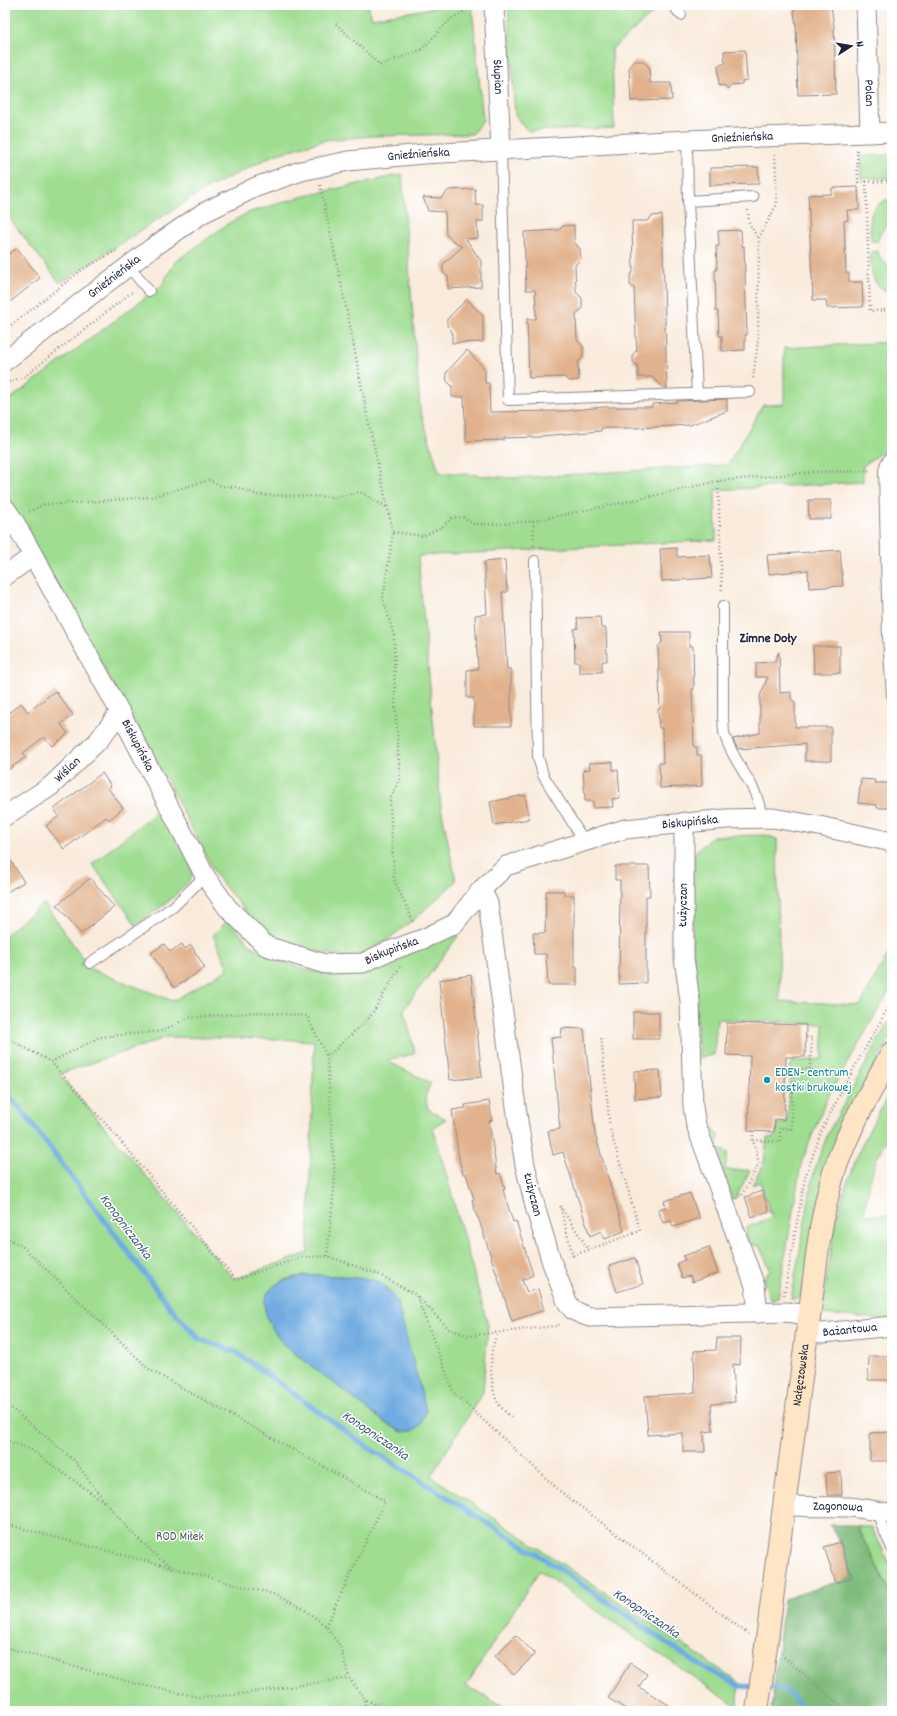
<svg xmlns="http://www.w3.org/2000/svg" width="897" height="1716" viewBox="0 0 897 1716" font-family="Dekko,sans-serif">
<rect width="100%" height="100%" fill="#fff"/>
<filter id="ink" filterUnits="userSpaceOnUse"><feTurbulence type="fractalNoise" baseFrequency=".025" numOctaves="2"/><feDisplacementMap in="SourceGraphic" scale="8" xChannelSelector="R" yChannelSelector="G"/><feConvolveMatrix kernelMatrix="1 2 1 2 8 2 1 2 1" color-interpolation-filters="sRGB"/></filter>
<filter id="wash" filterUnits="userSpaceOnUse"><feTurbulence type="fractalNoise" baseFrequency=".012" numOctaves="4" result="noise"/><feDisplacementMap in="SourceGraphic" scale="16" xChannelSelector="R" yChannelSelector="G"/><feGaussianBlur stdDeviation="0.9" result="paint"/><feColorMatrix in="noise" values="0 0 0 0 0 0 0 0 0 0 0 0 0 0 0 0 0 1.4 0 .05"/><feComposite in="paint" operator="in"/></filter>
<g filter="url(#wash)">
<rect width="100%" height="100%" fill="#f9ebdb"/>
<!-- green -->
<path fill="#9fdd91" stroke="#608066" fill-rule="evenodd" d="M 5,5 L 368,5 L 372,18 L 452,5 L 472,5 L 483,120 L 472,134 L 373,136 L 325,140 L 274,155 L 202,191 L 60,283 L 5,213 Z
M 508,5 L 654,5 L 657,9 L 612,49 L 614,128 L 529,131 L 521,124 L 515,114 Z
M 892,155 L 892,178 L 861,178 L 860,156 Z
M 402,174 L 420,409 L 439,472 L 513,478 L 728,465 L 763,405 L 784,404 L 784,348 L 892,342 L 892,444 L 863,466 L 863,482 L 715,490 L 716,540 L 418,556 L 441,807 L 456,881 L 417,917 L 383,943 L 351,958 L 300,948 L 262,931 L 217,877 L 163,773 L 5,493 L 5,403 L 162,285 L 175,262 L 229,223 L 250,212 L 301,197 Z
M 886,200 L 890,200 L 891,223 L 882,230 L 877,242 L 871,241 C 870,222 866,209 886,200 Z
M 877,251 L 882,261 L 892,268 L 892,291 C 870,290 871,268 871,252 Z
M 160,809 L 191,861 L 192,878 L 169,901 L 136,925 L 92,864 Z
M 766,835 L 777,839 L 780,1001 L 860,1005 L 892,947 L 892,986 L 826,1100 L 801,1164 L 778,1298 L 771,1301 L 763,1280 L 770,1269 L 759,1246 L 749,1244 L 746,1228 L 772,1217 L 760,1182 L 752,1185 L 764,1162 L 767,1138 L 776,1137 L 777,1124 L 787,1123 L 791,1062 L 822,1059 L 824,1024 L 717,1019 L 714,1055 L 699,1058 L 692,947 L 694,853 L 713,836 Z
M 44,903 L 85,961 L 80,965 L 173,1001 L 228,969 L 213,935 L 228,920 L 253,947 L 277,960 L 311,971 L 352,976 L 375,969 L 390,960 L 461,932 L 404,1009 L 415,1053 L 387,1061 L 431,1083 L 425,1097 L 428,1109 L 446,1119 L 433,1127 L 488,1325 L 483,1392 L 431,1476 L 740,1683 L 737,1707 L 539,1571 L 466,1686 L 511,1711 L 398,1711 L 380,1702 L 377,1711 L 5,1711 L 5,935 ZM 168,1037 L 276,1039 L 314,1041 L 308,1253 L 234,1279 L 59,1074 ZM 315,1275 L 344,1276 L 379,1283 L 402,1432 L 383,1421 L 284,1345 L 264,1303 C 266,1299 267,1292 271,1289 C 282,1277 300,1276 315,1275 Z
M 892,1015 L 892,1034 L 838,1133 L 801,1297 L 791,1299 L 814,1171 L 828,1133 Z
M 892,1088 L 892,1137 C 874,1146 867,1196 864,1215 L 892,1215 L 892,1320 L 821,1314 C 828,1270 833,1225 847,1182 C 856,1153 877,1115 892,1088 Z
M 705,1121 L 715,1129 L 715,1134 L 719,1135 L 718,1149 L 728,1152 L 725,1170 L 750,1170 L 736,1198 L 732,1199 Z
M 856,1525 L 872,1528 L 892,1568 L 892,1595 Z"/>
<!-- forest -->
<path fill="#7fbc7b" stroke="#506f5b" d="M 830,1525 L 856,1525 L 892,1595 L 892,1711 L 771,1711 L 784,1599 L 852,1577 L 840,1542 Z"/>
<!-- water -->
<path fill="#70ace1" stroke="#49678e" d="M 315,1275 C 330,1276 368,1277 380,1283 C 387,1288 392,1295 397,1302 L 426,1410 L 421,1425 L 413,1431 L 402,1432 L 383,1421 L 284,1345 C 250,1303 261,1279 315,1275 Z"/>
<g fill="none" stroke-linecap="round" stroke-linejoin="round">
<!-- stream -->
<path stroke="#70ace1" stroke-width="5.5" d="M 5,1092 L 23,1112 L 169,1306 L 199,1339 L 236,1352 L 369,1448 L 551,1563 L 696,1663 L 739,1686 L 755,1687
M 764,1687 C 785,1688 793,1691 802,1711"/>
</g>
<g id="blocks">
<!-- building -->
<path fill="#e1b28d" d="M 793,5 L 831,5 L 834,27 L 836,94 L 798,95 L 796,26 Z
M 745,50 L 747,80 L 742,81 L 742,84 L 731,85 L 728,90 L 724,85 L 719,86 L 718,65 L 725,64 L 724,51 Z
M 635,61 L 643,61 L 649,67 L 650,83 L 671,83 L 672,100 L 631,101 L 629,68 Z
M 758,167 L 759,184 L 710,185 L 710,168 Z
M 858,187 L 859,210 L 847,210 L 848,220 L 844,221 L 846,273 L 849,273 L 849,282 L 862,282 L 863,307 L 827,308 L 826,300 L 813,300 L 808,195 L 832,194 L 832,188 Z
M 475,189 L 476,205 L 483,205 L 483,221 L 477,222 L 478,238 L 466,239 L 481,261 L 481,287 L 448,289 L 448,277 L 443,272 L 443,264 L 462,247 L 446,235 L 445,212 L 428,211 L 423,197 L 441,198 L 449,190 Z
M 662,215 L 667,388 L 664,388 L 652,377 L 638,377 L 638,366 L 633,362 L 633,354 L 637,350 L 636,338 L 634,288 L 630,285 L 630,276 L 633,272 L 632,221 L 647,221 L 652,216 Z
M 574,225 L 574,242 L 580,249 L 581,259 L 575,265 L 576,292 L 582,298 L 582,309 L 576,314 L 577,340 L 583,346 L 583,357 L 578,363 L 579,380 L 569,381 L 564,377 L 529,378 L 527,319 L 536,319 L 536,304 L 535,290 L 526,290 L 524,232 L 559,230 L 563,226 Z
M 741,230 L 742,246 L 744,246 L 747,335 L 745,335 L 745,350 L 722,351 L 722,336 L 719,336 L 718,311 L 716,311 L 715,270 L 717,270 L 716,246 L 719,246 L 718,231 Z
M 17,248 L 40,278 L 5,306 L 5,257 Z
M 467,299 L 483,316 L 483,342 L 452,343 L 452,331 L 447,326 L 447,319 Z
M 467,350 L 485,369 L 485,383 L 489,383 L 490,412 L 564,411 L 603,407 L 652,407 L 652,404 L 678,402 L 677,401 L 727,399 L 727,411 L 690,425 L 635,428 L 601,428 L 601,431 L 541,436 L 541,437 L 504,438 L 504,440 L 466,441 L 464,397 L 452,397 L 452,386 L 447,381 L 446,373 Z
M 808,500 L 831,500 L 831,519 L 809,519 Z
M 677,548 L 677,557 L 710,555 L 712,578 L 662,581 L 660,549 Z
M 840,550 L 843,586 L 809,588 L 808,570 L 769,574 L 767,555 Z
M 505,560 L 507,592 L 502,592 L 507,669 L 511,669 L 511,726 L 474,726 L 474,698 L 467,698 L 467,670 L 478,669 L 475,615 L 487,614 L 484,562 Z
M 600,617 L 601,628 L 606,628 L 607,661 L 602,661 L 602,672 L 579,672 L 579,662 L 575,662 L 574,629 L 578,628 L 577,618 Z
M 661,632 L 689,632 L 689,646 L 693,646 L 694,689 L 692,689 L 694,747 L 697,747 L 697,755 L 701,755 L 702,786 L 660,788 L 659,763 L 663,763 L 662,728 L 659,728 L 658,709 L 660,709 L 658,647 L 662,642 Z
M 813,646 L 840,646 L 840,673 L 814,673 Z
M 779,652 L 780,693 L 791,692 L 791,699 L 795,702 L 795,727 L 831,727 L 831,761 L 805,761 L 805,744 L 738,749 L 735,744 L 733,739 L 760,733 L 760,696 L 768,677 L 756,677 L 756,663 L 774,662 Z
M 55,691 L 73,715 L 61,724 L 68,734 L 52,746 L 44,737 L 23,753 L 26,757 L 5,772 L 5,716 L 21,703 L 28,712 Z
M 613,762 L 613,770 L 618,770 L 620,798 L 612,799 L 613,807 L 593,808 L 593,801 L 585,801 L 583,770 L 590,769 L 589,763 Z
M 102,773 L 111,786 L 108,788 L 123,808 L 109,820 L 106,817 L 64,849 L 46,826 L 59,816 L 54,809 Z
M 861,779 L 875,780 L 874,783 L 892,783 L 892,808 L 877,808 L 877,805 L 858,803 Z
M 525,795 L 529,819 L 494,825 L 490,802 Z
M 5,851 L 24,882 L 5,893 Z
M 615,866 L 649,866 L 650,896 L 646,896 L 646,983 L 619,984 L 620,880 L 615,880 Z
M 90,878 L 114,907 L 81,934 L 57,905 Z
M 546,891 L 564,891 L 564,895 L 574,895 L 574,967 L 577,967 L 577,985 L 548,985 L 546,954 L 534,954 L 533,933 L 545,933 Z
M 164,944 L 170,952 L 182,944 L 185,949 L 191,945 L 205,968 L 174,988 L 151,953 Z
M 471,975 L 482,1077 L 450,1080 L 439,980 Z
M 633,1012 L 659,1012 L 659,1039 L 633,1039 Z
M 727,1023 L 806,1025 L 805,1057 L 786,1057 L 784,1120 L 775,1119 L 774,1132 L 748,1131 L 750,1056 L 726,1055 Z
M 562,1028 L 584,1029 L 595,1134 L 624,1231 L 605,1239 L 601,1231 L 590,1236 L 563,1152 L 553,1155 L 548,1131 L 560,1129 L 551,1038 L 561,1037 Z
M 660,1070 L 662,1097 L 635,1099 L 634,1071 Z
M 489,1101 L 492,1120 L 489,1121 L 497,1174 L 500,1173 L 505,1189 L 503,1190 L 513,1222 L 516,1221 L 533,1275 L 522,1280 L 527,1292 L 538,1289 L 544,1310 L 512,1321 L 478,1217 L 477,1217 L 472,1200 L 474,1199 L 466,1174 L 463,1174 L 459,1159 L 452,1110 L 466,1108 L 465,1105 Z
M 762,1191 L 769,1211 L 752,1217 L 745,1197 Z
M 690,1193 L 699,1218 L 673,1227 L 671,1221 L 663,1223 L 658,1209 L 666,1207 L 664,1201 Z
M 709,1247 L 718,1273 L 692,1282 L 690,1276 L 682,1278 L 677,1263 L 685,1260 L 683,1256 Z
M 635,1258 L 643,1284 L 617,1292 L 609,1266 Z
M 717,1338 L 741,1338 L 740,1365 L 733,1364 L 735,1402 L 711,1404 L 713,1431 L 704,1432 L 705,1452 L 683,1452 L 683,1433 L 648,1435 L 645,1396 L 695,1393 L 694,1351 L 716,1350 Z
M 869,1356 L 892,1356 L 892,1380 L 868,1380 Z
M 892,1432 L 892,1461 L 870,1461 L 870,1433 Z
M 841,1472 L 842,1495 L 827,1495 L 826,1473 Z
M 840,1542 L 852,1577 L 836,1583 L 824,1547 Z
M 516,1635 L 535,1654 L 514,1675 L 495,1656 Z
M 630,1663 L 647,1674 L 639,1687 L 679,1711 L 629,1711 L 608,1698 Z"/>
</g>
</g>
<g filter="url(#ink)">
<use href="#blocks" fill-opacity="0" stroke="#8e868b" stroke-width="1"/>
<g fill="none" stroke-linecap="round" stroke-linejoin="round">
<defs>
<path id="service" d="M 673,5 L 681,15
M 687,140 L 688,201 L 697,394
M 501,149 L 508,400 L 750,392
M 688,201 L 753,197
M 129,267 L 149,291
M 892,455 L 886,463 L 884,471 L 888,637 L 892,695
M 535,561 L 538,757 L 543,775 L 584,841
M 723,606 L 723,718 C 724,724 723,731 725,736 C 734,765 760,786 761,818
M 90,963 L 173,907 L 205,876
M 879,1512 L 881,1524 L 892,1548"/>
<g id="minor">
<path id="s1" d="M 494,5 L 501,149"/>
<path id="s2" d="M 866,5 L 870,133"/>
<path id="s3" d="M 5,361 L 152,248 L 203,213 L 256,187 L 301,171 L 348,161 L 423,154 L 687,140 L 892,132"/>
<path id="s4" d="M 5,508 L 14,521 L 120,712 L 205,876 L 227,907 L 266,946 L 325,964 L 363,963 L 384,953 L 423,939 L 454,924 L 481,890 L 506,866 L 625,829 L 726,819 L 773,818 L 819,826 L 892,842"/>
<path d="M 5,576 L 33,556"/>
<path id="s5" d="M 5,816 L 51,786 L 98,741 L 120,712"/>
<path d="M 684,822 L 684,958 L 690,1001 L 693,1107 L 696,1125 L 755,1286 L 758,1313"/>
<path id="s6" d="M 481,890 L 488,903 L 518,1121 L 525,1165 L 536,1210 L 552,1263 L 567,1302 L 573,1310 L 581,1314 L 590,1317 L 786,1312 L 809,1315"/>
<path id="s7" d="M 807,1332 L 823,1333 L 892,1326"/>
<path id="s8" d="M 784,1505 C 806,1508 827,1506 849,1507 C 864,1508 877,1512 892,1513"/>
</g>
<g id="secondary">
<path id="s9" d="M 768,1632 C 780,1532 794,1432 807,1333 C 815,1278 818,1222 835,1169 C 849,1128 871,1090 892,1053"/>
</g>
</defs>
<!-- service casing -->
<use href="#service" stroke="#8e868b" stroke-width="12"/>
<!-- minor casing -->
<use href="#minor" stroke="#8e868b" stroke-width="21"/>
<!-- secondary casing -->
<use href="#secondary" stroke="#8e868b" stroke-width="24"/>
<!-- path -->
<path stroke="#8e868b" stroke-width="2.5" stroke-dasharray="1 3" stroke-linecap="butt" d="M 336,24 L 380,65 L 421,50 L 451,19 L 475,5
M 857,150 L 858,182 L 892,181
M 866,181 L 870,311 L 892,310
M 320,185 L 350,326 L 367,415 L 393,532 L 383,598 L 394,635 L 395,701 L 400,779 L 390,799 L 394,880 L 414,923
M 748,210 L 749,223 L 758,238
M 5,330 L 83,269 L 116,251
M 753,378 L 758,340 L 759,238 L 777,204 L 775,154
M 5,383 L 24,377 L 132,292
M 718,481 L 722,592
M 29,512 L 44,504 L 63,504 L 151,497 L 209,480 L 222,486 L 236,487 L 258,495 L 337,497 L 360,492 L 388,508
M 533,521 L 534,548
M 393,532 L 423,536 L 442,527 L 452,518 L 463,517 L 473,524 L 501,524 L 533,521 L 644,498 L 718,481 L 814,472 L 870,471
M 5,1037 L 51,1062 L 112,1131 L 236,1280 L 301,1257 L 327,1256 L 378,1274 L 416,1295 L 454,1393 L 560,1491 L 748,1634
M 51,1062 L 100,1037 L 162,1031 L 188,1018 L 259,1012 L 307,1016 L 327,1057
M 753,1140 L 780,1142 L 780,1128 L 791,1129 L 794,1069 L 810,1069 L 812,1038 L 806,1037
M 742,1195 L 759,1163 L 753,1140 L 753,1131
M 5,1237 L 22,1246 L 150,1370 L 385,1501 L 326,1626
M 327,1256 L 335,1179 L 327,1057 L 370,1017 L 400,967
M 573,1256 L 560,1206 L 589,1250
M 569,1257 L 640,1231 L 610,1129 L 601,1036
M 784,1295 L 805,1178 L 823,1127 L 854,1068 L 892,1001
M 418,1297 L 449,1329 L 469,1336 L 499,1332
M 5,1403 L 75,1461 L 106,1503 L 133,1534 L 160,1559 L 177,1569 L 273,1594 L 302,1608 L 326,1626 L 340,1646 L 349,1678 L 365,1699 L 388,1711
M 511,1417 C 507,1413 501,1408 498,1403 C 490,1390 487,1342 500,1332 L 555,1326 L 561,1324
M 5,1440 L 30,1449 L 104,1502
M 5,1524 L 173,1568
M 5,1647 L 137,1684 L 198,1697 L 234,1695 L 349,1678
M 784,1657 L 847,1711
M 365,1700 L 365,1711"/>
<!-- service -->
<use href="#service" stroke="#fff" stroke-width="10"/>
<!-- minor -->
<use href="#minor" stroke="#fff" stroke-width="19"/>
<!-- secondary -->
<use href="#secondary" stroke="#fde5c5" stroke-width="22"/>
<defs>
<path id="secondary-bridge" d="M 757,1711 L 768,1632"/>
</defs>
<!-- secondary-bridge casing -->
<use href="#secondary-bridge" stroke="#8e868b" stroke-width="24" stroke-linecap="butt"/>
<!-- secondary-bridge -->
<use href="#secondary-bridge" stroke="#fde5c5" stroke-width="22"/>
</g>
</g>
<!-- markers -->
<circle fill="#0f9aa8" stroke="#fff" stroke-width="1.5" cx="767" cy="1080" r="4"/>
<g text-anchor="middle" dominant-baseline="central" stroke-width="3" stroke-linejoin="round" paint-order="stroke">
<!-- street labels -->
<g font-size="13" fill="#22223b" stroke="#fff">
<text stroke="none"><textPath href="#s1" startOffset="72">Słupian</textPath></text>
<text stroke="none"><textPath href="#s2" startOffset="88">Polan</textPath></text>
<text stroke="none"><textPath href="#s3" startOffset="797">Gnieźnieńska</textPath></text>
<text stroke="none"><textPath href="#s3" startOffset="473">Gnieźnieńska</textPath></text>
<text stroke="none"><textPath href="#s3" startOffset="138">Gnieźnieńska</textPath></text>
<text stroke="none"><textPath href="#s4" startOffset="272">Biskupińska</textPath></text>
<text stroke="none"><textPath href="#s5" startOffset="78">Wiślan</textPath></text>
<text stroke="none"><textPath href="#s4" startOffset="979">Biskupińska</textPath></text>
<text transform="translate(684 905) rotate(-89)">Łużyczan</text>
<text stroke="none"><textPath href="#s4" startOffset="643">Biskupińska</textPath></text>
<text stroke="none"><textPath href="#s6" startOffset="310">Łużyczan</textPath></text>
<text stroke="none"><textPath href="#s7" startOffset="43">Bażantowa</textPath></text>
<text stroke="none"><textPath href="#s9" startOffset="259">Nałęczowska</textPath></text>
<text stroke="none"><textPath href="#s8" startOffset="54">Zagonowa</textPath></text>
</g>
<!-- culture labels -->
<g font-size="13" fill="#0d838f" stroke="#fff" text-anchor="start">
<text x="775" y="1073">EDEN- centrum<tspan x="775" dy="15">kostki brukowej</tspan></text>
</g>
<!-- park labels -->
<g font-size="13" fill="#485a55" stroke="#fff">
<text x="180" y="1537">ROD Miłek</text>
</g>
<!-- neighbourhood labels -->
<g font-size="14" font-weight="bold" fill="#22223b" stroke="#fff">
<text x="768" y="639">Zimne Doły</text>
</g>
<!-- water labels -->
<g font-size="14" font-style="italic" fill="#41597d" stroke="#fff">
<text transform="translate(125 1227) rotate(53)">Konopniczanka</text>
<text transform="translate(375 1436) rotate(34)">Konopniczanka</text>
<text transform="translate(646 1614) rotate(34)">Konopniczanka</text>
</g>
</g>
<!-- margin -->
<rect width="897" height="1716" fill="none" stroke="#fff" stroke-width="20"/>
<!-- north arrow -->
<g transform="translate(851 46) rotate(78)" stroke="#ffffff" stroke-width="3" paint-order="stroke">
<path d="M0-3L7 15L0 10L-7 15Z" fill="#22223b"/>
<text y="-6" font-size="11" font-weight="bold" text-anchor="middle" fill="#22223b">N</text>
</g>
</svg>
